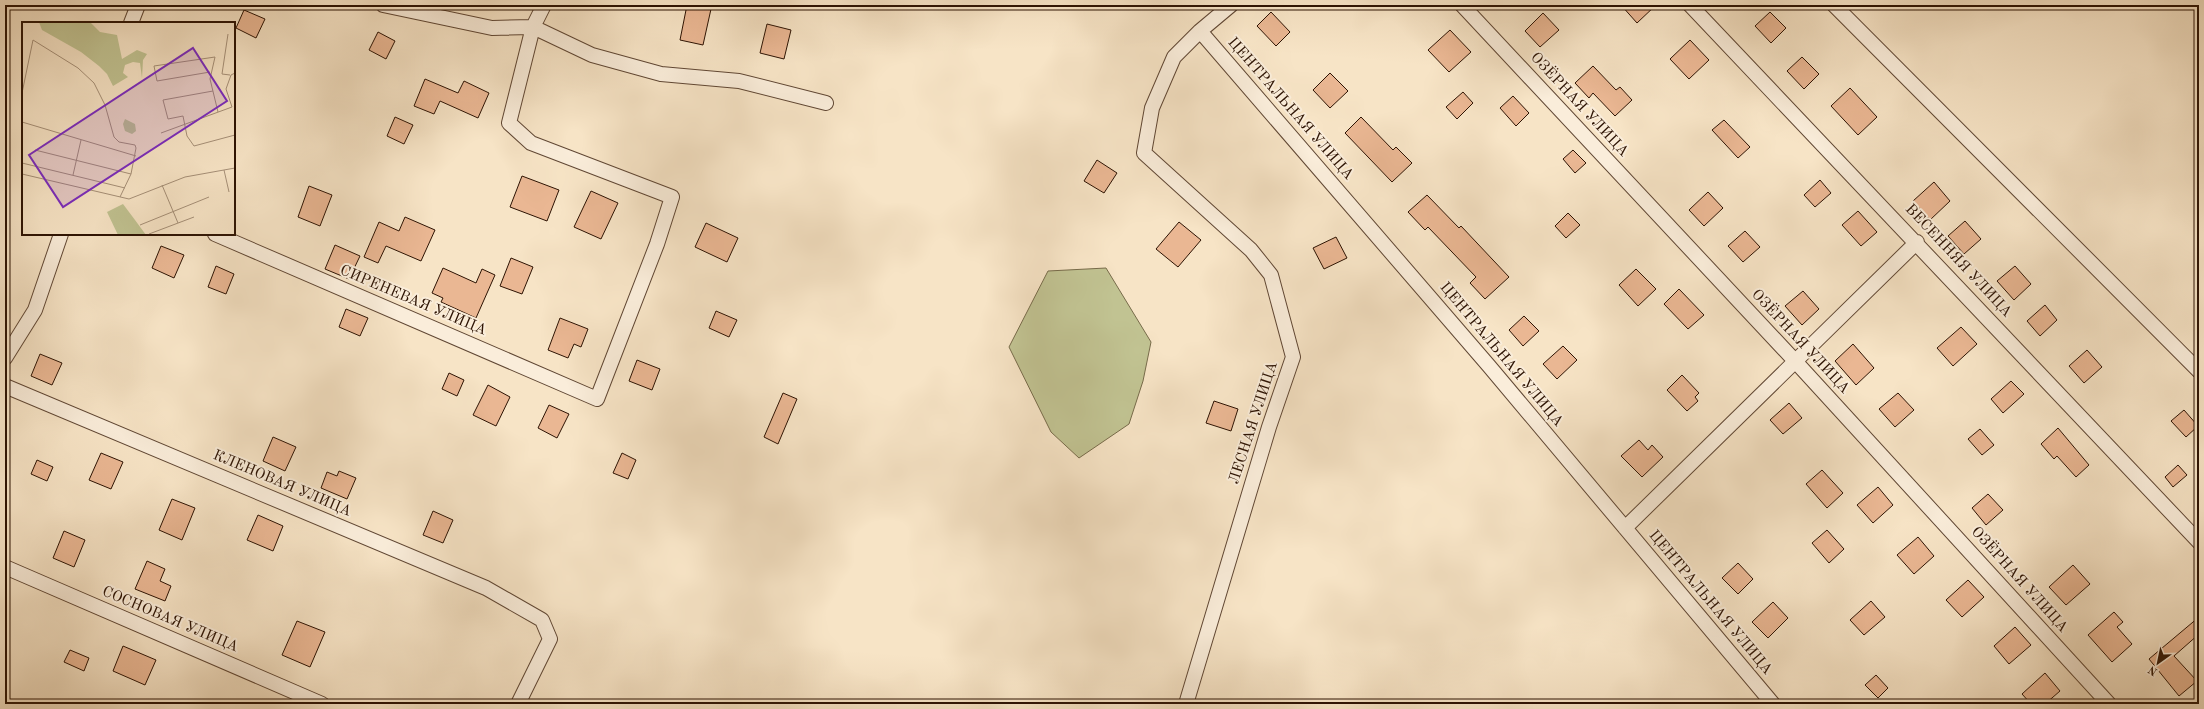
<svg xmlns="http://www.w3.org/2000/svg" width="2204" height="709" viewBox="0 0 2204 709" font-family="'Old Standard TT',serif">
<rect width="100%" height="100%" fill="#f7e4c6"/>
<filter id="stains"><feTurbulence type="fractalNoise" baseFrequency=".005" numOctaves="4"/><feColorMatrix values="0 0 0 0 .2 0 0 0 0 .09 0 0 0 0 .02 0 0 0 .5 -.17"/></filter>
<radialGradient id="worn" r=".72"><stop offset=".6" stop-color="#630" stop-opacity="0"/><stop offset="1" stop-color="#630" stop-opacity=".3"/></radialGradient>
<!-- green -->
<path fill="#c1c392" stroke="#776b4a" d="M 1106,268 L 1151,342 L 1143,381 L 1129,424 L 1079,458 L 1051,432 L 1009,347 L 1048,271 Z"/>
<!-- building -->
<path fill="#eab793" stroke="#2d1303" d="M 687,5 L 711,9 L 703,45 L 680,40 Z
M 1621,5 L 1656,5 L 1637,23 Z
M 244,10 L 265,19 L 256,38 L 236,28 Z
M 1271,12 L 1290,32 L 1276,46 L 1257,26 Z
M 1770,12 L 1786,28 L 1771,43 L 1755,26 Z
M 1543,13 L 1559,30 L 1540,47 L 1525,31 Z
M 767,24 L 791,30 L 784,59 L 760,53 Z
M 1450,30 L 1471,52 L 1449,72 L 1428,50 Z
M 378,32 L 395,41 L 386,59 L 369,50 Z
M 1690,40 L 1709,60 L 1689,79 L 1670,59 Z
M 1802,57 L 1819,74 L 1804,89 L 1787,71 Z
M 1593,66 L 1616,90 L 1620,87 L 1632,100 L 1615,116 L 1593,93 L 1589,98 L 1575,83 Z
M 1330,73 L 1348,91 L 1330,108 L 1313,90 Z
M 425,79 L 458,93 L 464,81 L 489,93 L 478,118 L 440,101 L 434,114 L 414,106 Z
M 1850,88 L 1877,117 L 1858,135 L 1831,106 Z
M 1463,92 L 1473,103 L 1457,119 L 1446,107 Z
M 1513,96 L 1529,113 L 1516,126 L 1500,108 Z
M 395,117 L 413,125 L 404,144 L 387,136 Z
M 1361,117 L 1393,150 L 1396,147 L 1412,163 L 1392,182 L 1345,133 Z
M 1724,120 L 1750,147 L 1738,158 L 1712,130 Z
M 1573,150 L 1586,163 L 1575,173 L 1563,159 Z
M 1097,160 L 1117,173 L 1104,193 L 1084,181 Z
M 522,176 L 559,190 L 547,221 L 510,207 Z
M 1820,180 L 1831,193 L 1815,207 L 1804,195 Z
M 1934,182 L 1950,201 L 1930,220 L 1913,201 Z
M 309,186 L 332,195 L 320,226 L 298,217 Z
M 591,191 L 618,203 L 601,239 L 574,227 Z
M 1708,192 L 1723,208 L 1704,226 L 1689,210 Z
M 1427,195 L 1459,228 L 1461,226 L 1509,277 L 1485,299 L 1470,283 L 1476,277 L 1428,227 L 1425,230 L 1408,212 Z
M 1858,211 L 1877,232 L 1861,246 L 1842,225 Z
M 1568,213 L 1580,225 L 1566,238 L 1555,226 Z
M 405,217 L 435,230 L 421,261 L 386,246 L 378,263 L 364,257 L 379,222 L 399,231 Z
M 1965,221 L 1981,239 L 1964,254 L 1948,236 Z
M 1179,222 L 1201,240 L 1178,267 L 1156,249 Z
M 706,223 L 738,238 L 727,262 L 695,247 Z
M 1745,231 L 1760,247 L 1743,262 L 1728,246 Z
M 1336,237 L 1347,258 L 1324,269 L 1313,248 Z
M 335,245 L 360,256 L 349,279 L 325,269 Z
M 161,246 L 184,255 L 174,278 L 152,268 Z
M 511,258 L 533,267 L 522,294 L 500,286 Z
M 216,266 L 234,274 L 226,294 L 208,287 Z
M 2015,266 L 2031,284 L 2014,300 L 1997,281 Z
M 443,268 L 476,283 L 482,269 L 495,275 L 476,318 L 441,302 L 443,298 L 432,293 Z
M 1636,269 L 1656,289 L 1638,306 L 1619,285 Z
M 1679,289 L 1704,315 L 1688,329 L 1664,304 Z
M 1803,291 L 1819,309 L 1802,325 L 1785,306 Z
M 2045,305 L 2057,320 L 2040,336 L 2027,321 Z
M 346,309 L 368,318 L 360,336 L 339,327 Z
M 716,311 L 737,320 L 729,337 L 709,328 Z
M 1524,316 L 1539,331 L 1523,346 L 1509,330 Z
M 560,318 L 588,329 L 581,347 L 574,344 L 568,358 L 548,350 Z
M 1961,327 L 1977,344 L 1953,366 L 1937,348 Z
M 1853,344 L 1874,368 L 1856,385 L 1835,361 Z
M 1563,346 L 1577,360 L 1557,379 L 1543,364 Z
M 2087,350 L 2102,367 L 2084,383 L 2069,366 Z
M 40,354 L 62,363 L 52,385 L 31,376 Z
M 637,360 L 660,369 L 652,390 L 629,381 Z
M 449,373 L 464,380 L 457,396 L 442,389 Z
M 1682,375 L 1699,393 L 1695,397 L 1698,401 L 1687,411 L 1667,390 Z
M 2011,381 L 2024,394 L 2003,413 L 1991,399 Z
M 488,385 L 510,397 L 496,426 L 473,415 Z
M 783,393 L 797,399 L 778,444 L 764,437 Z
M 1898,393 L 1914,410 L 1895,427 L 1879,409 Z
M 1214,401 L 1238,409 L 1231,431 L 1206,423 Z
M 1789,403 L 1802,418 L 1783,434 L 1770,420 Z
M 549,405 L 569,414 L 557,438 L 538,428 Z
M 2184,410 L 2198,426 L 2186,437 L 2171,421 Z
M 2058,428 L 2089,465 L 2076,477 L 2057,456 L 2054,459 L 2041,444 Z
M 1980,429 L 1994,445 L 1982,455 L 1968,439 Z
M 273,437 L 296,447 L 285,471 L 263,461 Z
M 1639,440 L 1648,450 L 1652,445 L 1663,457 L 1642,477 L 1621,456 Z
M 101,453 L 123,462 L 111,489 L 89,480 Z
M 622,453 L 636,460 L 628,479 L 613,473 Z
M 37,460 L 53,467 L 47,481 L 31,474 Z
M 2178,465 L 2187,475 L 2173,487 L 2165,477 Z
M 1822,470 L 1843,493 L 1827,508 L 1806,484 Z
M 339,471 L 356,478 L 347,499 L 321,488 L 327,472 L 337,476 Z
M 1878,487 L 1893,505 L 1873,523 L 1857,505 Z
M 1988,494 L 2003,510 L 1986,525 L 1972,508 Z
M 172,499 L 195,508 L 182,540 L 159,530 Z
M 433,511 L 453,520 L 443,543 L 423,535 Z
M 258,515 L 283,526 L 273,551 L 247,540 Z
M 1827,530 L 1844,549 L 1829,563 L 1812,543 Z
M 64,531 L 85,540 L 74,567 L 53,558 Z
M 1918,537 L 1934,556 L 1914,574 L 1897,555 Z
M 147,561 L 165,569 L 160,581 L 171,586 L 165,601 L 135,589 Z
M 1738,563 L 1753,579 L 1738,594 L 1722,578 Z
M 2073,565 L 2090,584 L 2066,605 L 2049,587 Z
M 1968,580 L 1984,597 L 1962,617 L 1946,600 Z
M 1871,601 L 1885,617 L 1864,635 L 1850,620 Z
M 1773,602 L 1788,618 L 1768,638 L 1752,622 Z
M 2114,612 L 2123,622 L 2117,627 L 2132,644 L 2112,662 L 2088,635 Z
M 2199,617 L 2199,634 L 2174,656 L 2197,681 L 2179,696 L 2149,659 Z
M 297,621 L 325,632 L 310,667 L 282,655 Z
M 2015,627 L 2031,645 L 2009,664 L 1994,646 Z
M 123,646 L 156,660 L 145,685 L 113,671 Z
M 70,650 L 89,658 L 84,671 L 64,662 Z
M 2045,673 L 2060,691 L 2045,704 L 2031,704 L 2022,694 Z
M 1876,675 L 1888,688 L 1878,698 L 1865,685 Z"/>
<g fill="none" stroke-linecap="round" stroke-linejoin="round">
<defs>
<path id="minor" d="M 383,5 L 492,28 L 533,27 L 592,55 L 661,74 L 739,81 L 826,103
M 1462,5 L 1795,361 L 2109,704
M 1690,5 L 2199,542
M 1834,5 L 2199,371
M 131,23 L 138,5
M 1200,31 L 1489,366 L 1773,704
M 215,234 L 597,399 L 657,244 L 672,197 L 531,143 L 509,123 L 533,27 L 544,5
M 5,358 L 35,310 L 61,234
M 5,386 L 486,588 L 542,620 L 550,639 L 518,704
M 1625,528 L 1917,242
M 5,567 L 322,704
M 1186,704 L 1269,427 L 1293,357 L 1271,275 L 1251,250 L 1144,153 L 1152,108 L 1174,57 L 1200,31 L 1231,5"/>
</defs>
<!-- minor casing -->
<use href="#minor" stroke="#604734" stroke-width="16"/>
<!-- minor -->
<use href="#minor" stroke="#faedda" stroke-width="14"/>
</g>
<g text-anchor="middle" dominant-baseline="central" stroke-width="4" stroke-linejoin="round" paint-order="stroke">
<!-- street labels -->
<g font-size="15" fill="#2d1303" stroke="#faedda">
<text transform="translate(1579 105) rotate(47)">ОЗЁРНАЯ УЛИЦА</text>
<text transform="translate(1290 109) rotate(49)">ЦЕНТРАЛЬНАЯ УЛИЦА</text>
<text transform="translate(1958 261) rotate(47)">ВЕСЕННЯЯ УЛИЦА</text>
<text transform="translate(413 301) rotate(23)">СИРЕНЕВАЯ УЛИЦА</text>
<text transform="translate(1800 342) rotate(47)">ОЗЁРНАЯ УЛИЦА</text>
<text transform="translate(1501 355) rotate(50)">ЦЕНТРАЛЬНАЯ УЛИЦА</text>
<text transform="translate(1254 423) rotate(-72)">ЛЕСНАЯ УЛИЦА</text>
<text transform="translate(282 484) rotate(23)">КЛЕНОВАЯ УЛИЦА</text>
<text transform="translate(2019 580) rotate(48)">ОЗЁРНАЯ УЛИЦА</text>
<text transform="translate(1710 603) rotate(50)">ЦЕНТРАЛЬНАЯ УЛИЦА</text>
<text transform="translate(170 620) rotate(23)">СОСНОВАЯ УЛИЦА</text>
</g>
</g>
<!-- overview -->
<g transform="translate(22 22)">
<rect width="213" height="213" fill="#f7e4c6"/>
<path d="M 17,0 L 68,0 L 78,10 L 95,13 L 100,37 L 115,28 L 125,32 L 121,38 L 120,56 L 118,41 L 111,40 L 103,43 L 101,51 L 106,55 L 91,64 L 85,52 L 77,44 L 59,30 L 20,8 ZM 103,97 L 113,102 L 114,109 L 110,112 L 103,109 L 101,102 ZM 101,182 L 113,198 L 124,213 L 96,213 L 85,190 Z" fill="#c1c392"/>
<path fill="none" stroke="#a69078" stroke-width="1" d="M 206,12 L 200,52 L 208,53M 188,50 L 135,59 L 132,44 L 193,35 L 188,57 L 196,90M 191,69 L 141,78 L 146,97 L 161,94 L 165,114 L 172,124 L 213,113M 0,71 L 11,18 L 56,46 L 72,61 L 83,83 L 92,115 L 97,120 L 113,123 L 114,126 L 109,152 L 98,175M 0,100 L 114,134M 139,111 L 210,85 L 204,67 L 209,53 L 213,51M 13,128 L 109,152M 0,141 L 103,166M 202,148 L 207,170M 0,152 L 107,177 L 163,155 L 213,146M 51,153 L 59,118M 140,163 L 156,201M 118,203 L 187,175M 127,212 L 172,195"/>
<path fill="#7b2cbf" fill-opacity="0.15" stroke="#7b2cbf" stroke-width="2" d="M 171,26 L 205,79 L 41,185 L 7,133 Z"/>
<rect width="213" height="213" fill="none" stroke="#2d1303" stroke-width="2"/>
</g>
<!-- margin -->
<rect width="2204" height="709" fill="none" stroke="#f7e4c6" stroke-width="20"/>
<rect x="6" y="6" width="2192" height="697" fill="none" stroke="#2d1303" stroke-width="2"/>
<rect x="10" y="10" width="2184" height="689" fill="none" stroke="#2d1303"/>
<!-- north arrow -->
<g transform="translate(2158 663) rotate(213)" stroke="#faedda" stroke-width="3" paint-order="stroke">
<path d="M0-3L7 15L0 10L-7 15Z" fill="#2d1303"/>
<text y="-6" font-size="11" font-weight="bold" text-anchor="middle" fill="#2d1303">N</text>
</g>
<rect width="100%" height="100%" filter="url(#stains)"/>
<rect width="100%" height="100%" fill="url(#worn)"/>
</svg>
